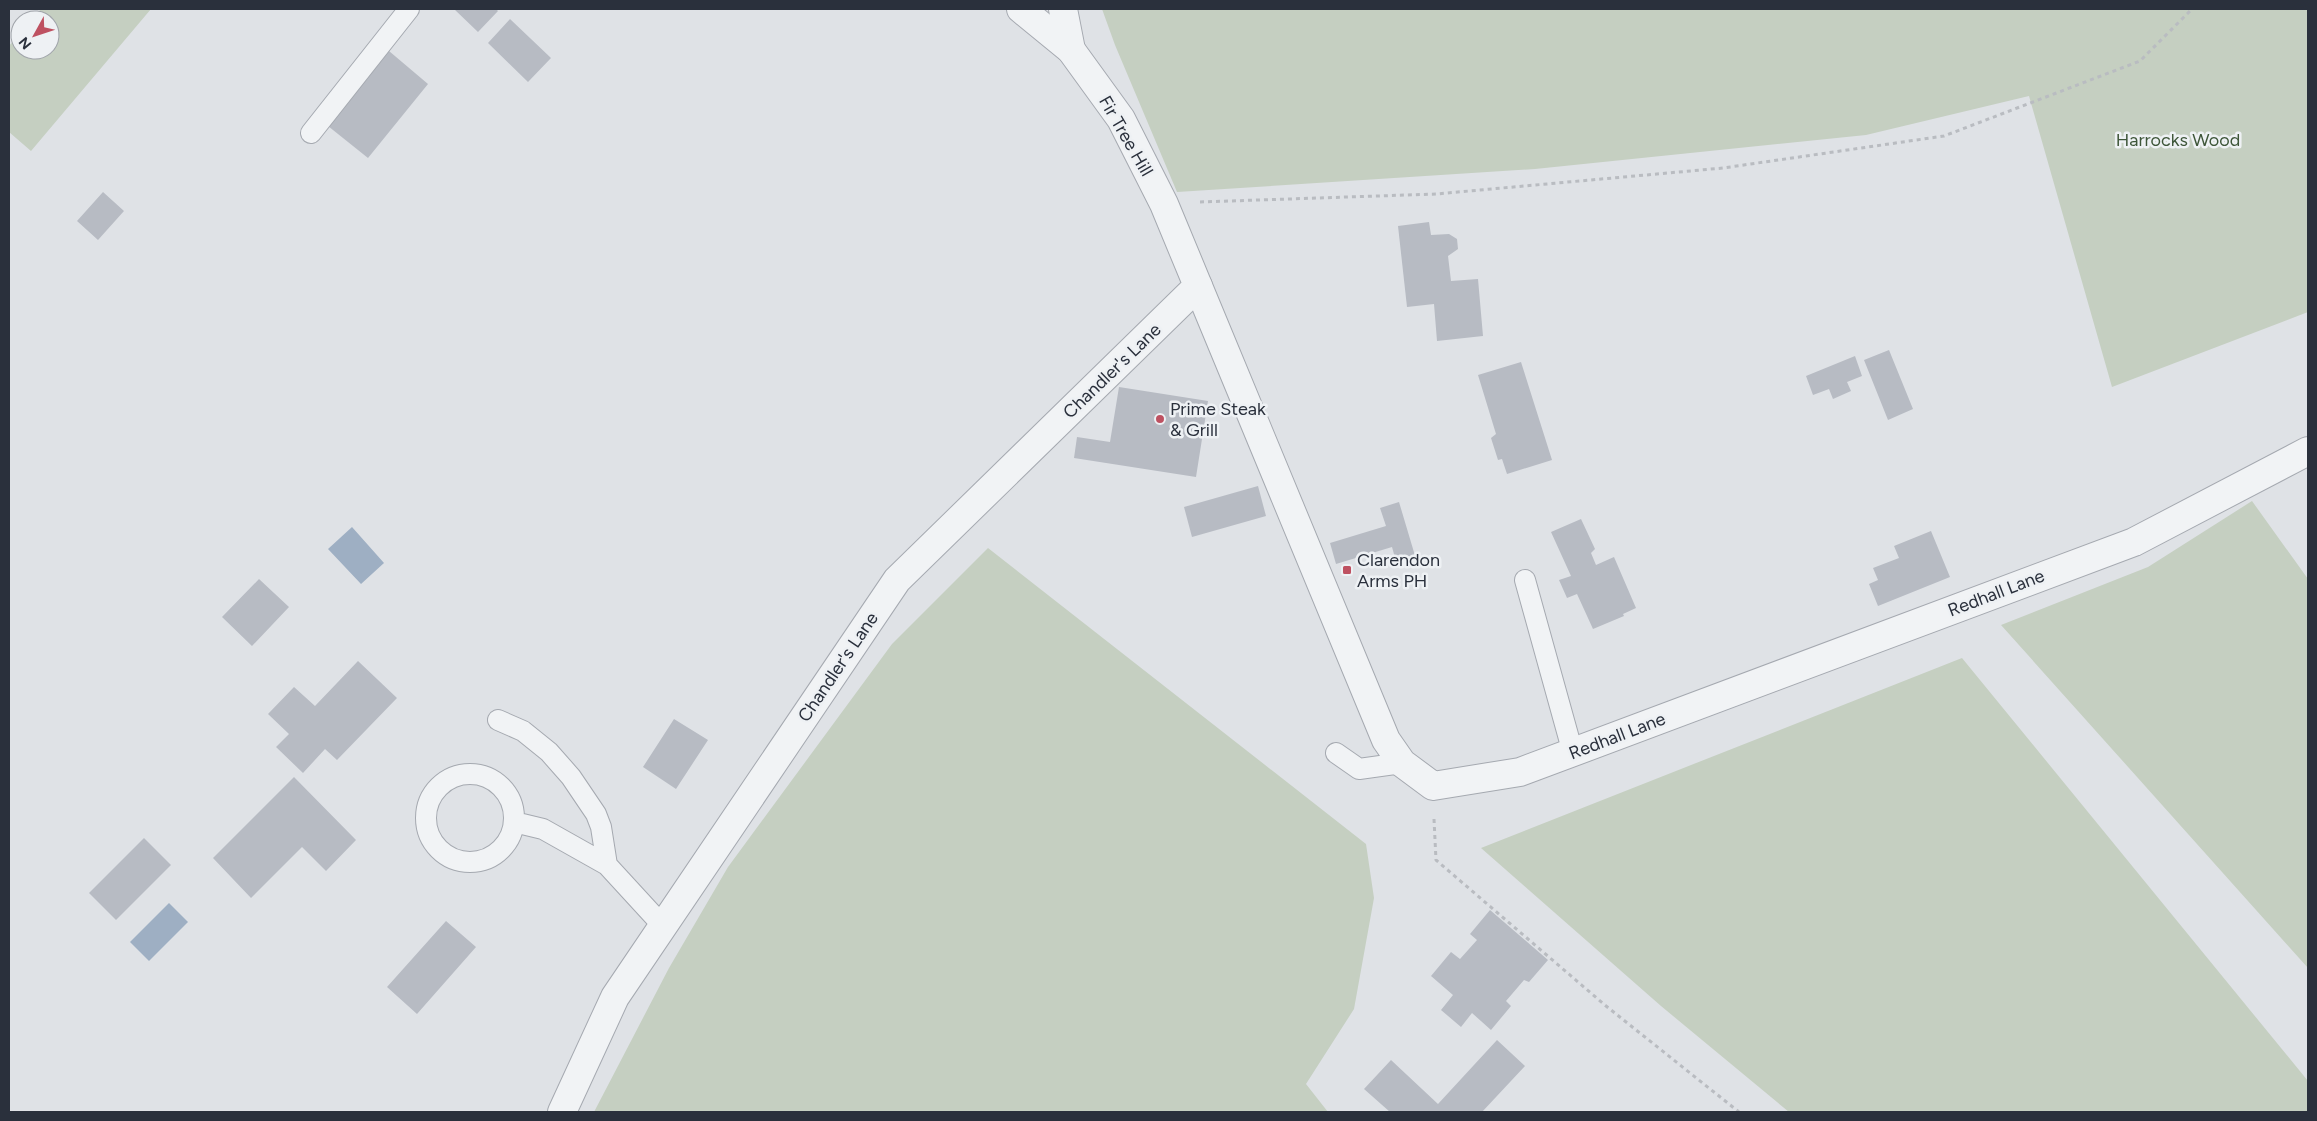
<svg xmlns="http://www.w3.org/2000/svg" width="2317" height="1121" viewBox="0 0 2317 1121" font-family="Figtree,sans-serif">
<rect width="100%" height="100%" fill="#dfe2e6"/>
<!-- green -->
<path fill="#c5cfc1" d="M 41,9 L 151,9 L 31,151 L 9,132 L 9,46 L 20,33 L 20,50 L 50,50 L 50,20 L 31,20 Z
M 1102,9 L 2308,9 L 2308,312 L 2112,387 L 2029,96 L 1866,135 L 1535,169 L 1177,192 L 1115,45 Z
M 2252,501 L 2308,579 L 2308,968 L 2001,625 L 2148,567 Z
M 988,548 L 1366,844 L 1374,898 L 1354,1009 L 1306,1084 L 1328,1112 L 594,1112 L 669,968 L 728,867 L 892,644 Z
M 1962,658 L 2308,1081 L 2308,1112 L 1789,1112 L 1661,1006 L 1481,848 Z"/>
<!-- water -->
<path fill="#9eafc3" d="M 352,527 L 384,563 L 361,584 L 328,549 Z
M 169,903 L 188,922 L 149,961 L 130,942 Z"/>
<!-- building -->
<path fill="#b7bbc3" d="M 454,9 L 496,9 L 498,11 L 478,32 Z
M 510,19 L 551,58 L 528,82 L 488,43 Z
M 389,51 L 428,84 L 368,158 L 328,126 Z
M 103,192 L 124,211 L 98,240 L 77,221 Z
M 1429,222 L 1431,235 L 1449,234 L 1457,239 L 1458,249 L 1448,256 L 1451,281 L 1478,279 L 1483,336 L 1437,341 L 1434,304 L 1407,307 L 1398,226 Z
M 1889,350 L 1913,409 L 1888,420 L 1864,360 Z
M 1855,356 L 1862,376 L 1847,382 L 1851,391 L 1833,399 L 1829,389 L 1813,395 L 1806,376 Z
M 1521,362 L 1552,460 L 1507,474 L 1502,459 L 1498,460 L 1491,438 L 1496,434 L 1478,375 Z
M 1119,387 L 1208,401 L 1196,477 L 1074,458 L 1077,437 L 1110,442 Z
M 1258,486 L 1266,516 L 1192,537 L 1184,507 Z
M 1399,502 L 1416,559 L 1397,565 L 1392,547 L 1336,564 L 1330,543 L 1386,526 L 1380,508 Z
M 1581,519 L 1595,549 L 1591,553 L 1596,565 L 1614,557 L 1636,608 L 1623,614 L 1624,616 L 1593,629 L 1577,594 L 1567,598 L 1559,580 L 1571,576 L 1551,532 Z
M 1931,531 L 1950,577 L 1878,606 L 1869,584 L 1878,580 L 1873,568 L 1899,558 L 1894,546 Z
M 259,579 L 289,607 L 252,646 L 222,617 Z
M 358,661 L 397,698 L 337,760 L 325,749 L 303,773 L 276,747 L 289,734 L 268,714 L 294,687 L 315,706 Z
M 674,719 L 708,740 L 676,789 L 643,767 Z
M 294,777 L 356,840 L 326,871 L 302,847 L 251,898 L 213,858 Z
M 144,838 L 171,865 L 116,920 L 89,893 Z
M 1490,910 L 1548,960 L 1529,982 L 1524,980 L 1506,1001 L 1511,1006 L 1491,1030 L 1472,1013 L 1461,1027 L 1441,1010 L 1453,995 L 1431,976 L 1451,952 L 1460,959 L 1477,940 L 1470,934 Z
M 446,921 L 476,947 L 417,1014 L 387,987 Z
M 1497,1040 L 1525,1066 L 1482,1112 L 1390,1112 L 1364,1089 L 1391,1060 L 1438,1104 Z"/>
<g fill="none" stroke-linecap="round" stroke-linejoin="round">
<defs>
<path id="service" d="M 311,133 L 409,9
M 1525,580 L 1573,753
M 498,720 L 523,731 L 549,752 L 571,777 L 596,814 L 601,827 L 607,865 L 663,926
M 1336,753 L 1359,769 L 1402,763
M426 818a44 44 0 1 1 88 0a44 44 0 1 1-88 0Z
M 514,822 L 543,829 L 607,865"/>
<path id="minor" d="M 1063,9 L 1071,50
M 1198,286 L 1386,740 L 1402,763 L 1433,786 L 1520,772 L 2134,542 L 2308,451"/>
<path id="tertiary" d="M 562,1112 L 615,997 L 897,580 L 1198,286 L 1164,204 L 1121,119 L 1071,50 L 1021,9"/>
</defs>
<!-- service casing -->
<use href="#service" stroke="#a5a9b0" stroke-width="22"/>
<!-- minor casing -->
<use href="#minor" stroke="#a5a9b0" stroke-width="30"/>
<!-- tertiary casing -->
<use href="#tertiary" stroke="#a5a9b0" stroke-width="30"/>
<!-- path -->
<path stroke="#b9bcc1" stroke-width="3" stroke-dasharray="4 4" stroke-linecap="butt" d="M 1200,202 L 1436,194 L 1723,168 L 1944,136 L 2140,61 L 2192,9
M 1434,819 L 1436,860 L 1606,1006 L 1739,1112"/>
<!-- service -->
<use href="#service" stroke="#f1f3f5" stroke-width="20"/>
<!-- minor -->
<use href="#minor" stroke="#f1f3f5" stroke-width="28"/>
<!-- tertiary -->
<use href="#tertiary" stroke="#f1f3f5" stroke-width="28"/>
</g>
<!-- markers -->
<g fill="#be5161" stroke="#eef1f4" stroke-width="2">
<circle cx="1160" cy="419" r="5"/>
<rect x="1342" y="565" width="10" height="10" rx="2.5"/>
</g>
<g text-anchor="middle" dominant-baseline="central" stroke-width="5" stroke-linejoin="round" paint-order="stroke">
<!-- street labels -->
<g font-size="18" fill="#2a303c" stroke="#eef1f4">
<text transform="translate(1126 136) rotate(60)">Fir Tree Hill</text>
<text transform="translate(1112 371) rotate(-44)">Chandler's Lane</text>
<text transform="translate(1996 593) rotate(-21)">Redhall Lane</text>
<text transform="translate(838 667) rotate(-56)">Chandler's Lane</text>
<text transform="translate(1617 736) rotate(-21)">Redhall Lane</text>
</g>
<!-- park labels -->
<g font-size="18" fill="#3e5639" stroke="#eef1f4">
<text x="2178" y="140">Harrocks Wood</text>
</g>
<!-- poi labels -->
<g font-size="18" fill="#2a303c" stroke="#eef1f4" text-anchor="start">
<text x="1170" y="409">Prime Steak<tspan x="1170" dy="21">&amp; Grill</tspan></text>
<text x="1357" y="560">Clarendon<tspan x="1357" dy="21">Arms PH</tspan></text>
</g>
</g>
<!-- border -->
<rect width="2317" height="1121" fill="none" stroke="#2a303c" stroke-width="20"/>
<!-- north arrow -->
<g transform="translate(35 35) rotate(230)"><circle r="24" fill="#eef1f4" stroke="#a0a4aa"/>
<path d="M0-4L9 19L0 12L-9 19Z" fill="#be5161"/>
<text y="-8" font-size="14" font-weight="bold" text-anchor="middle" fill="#2a303c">N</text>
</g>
</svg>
